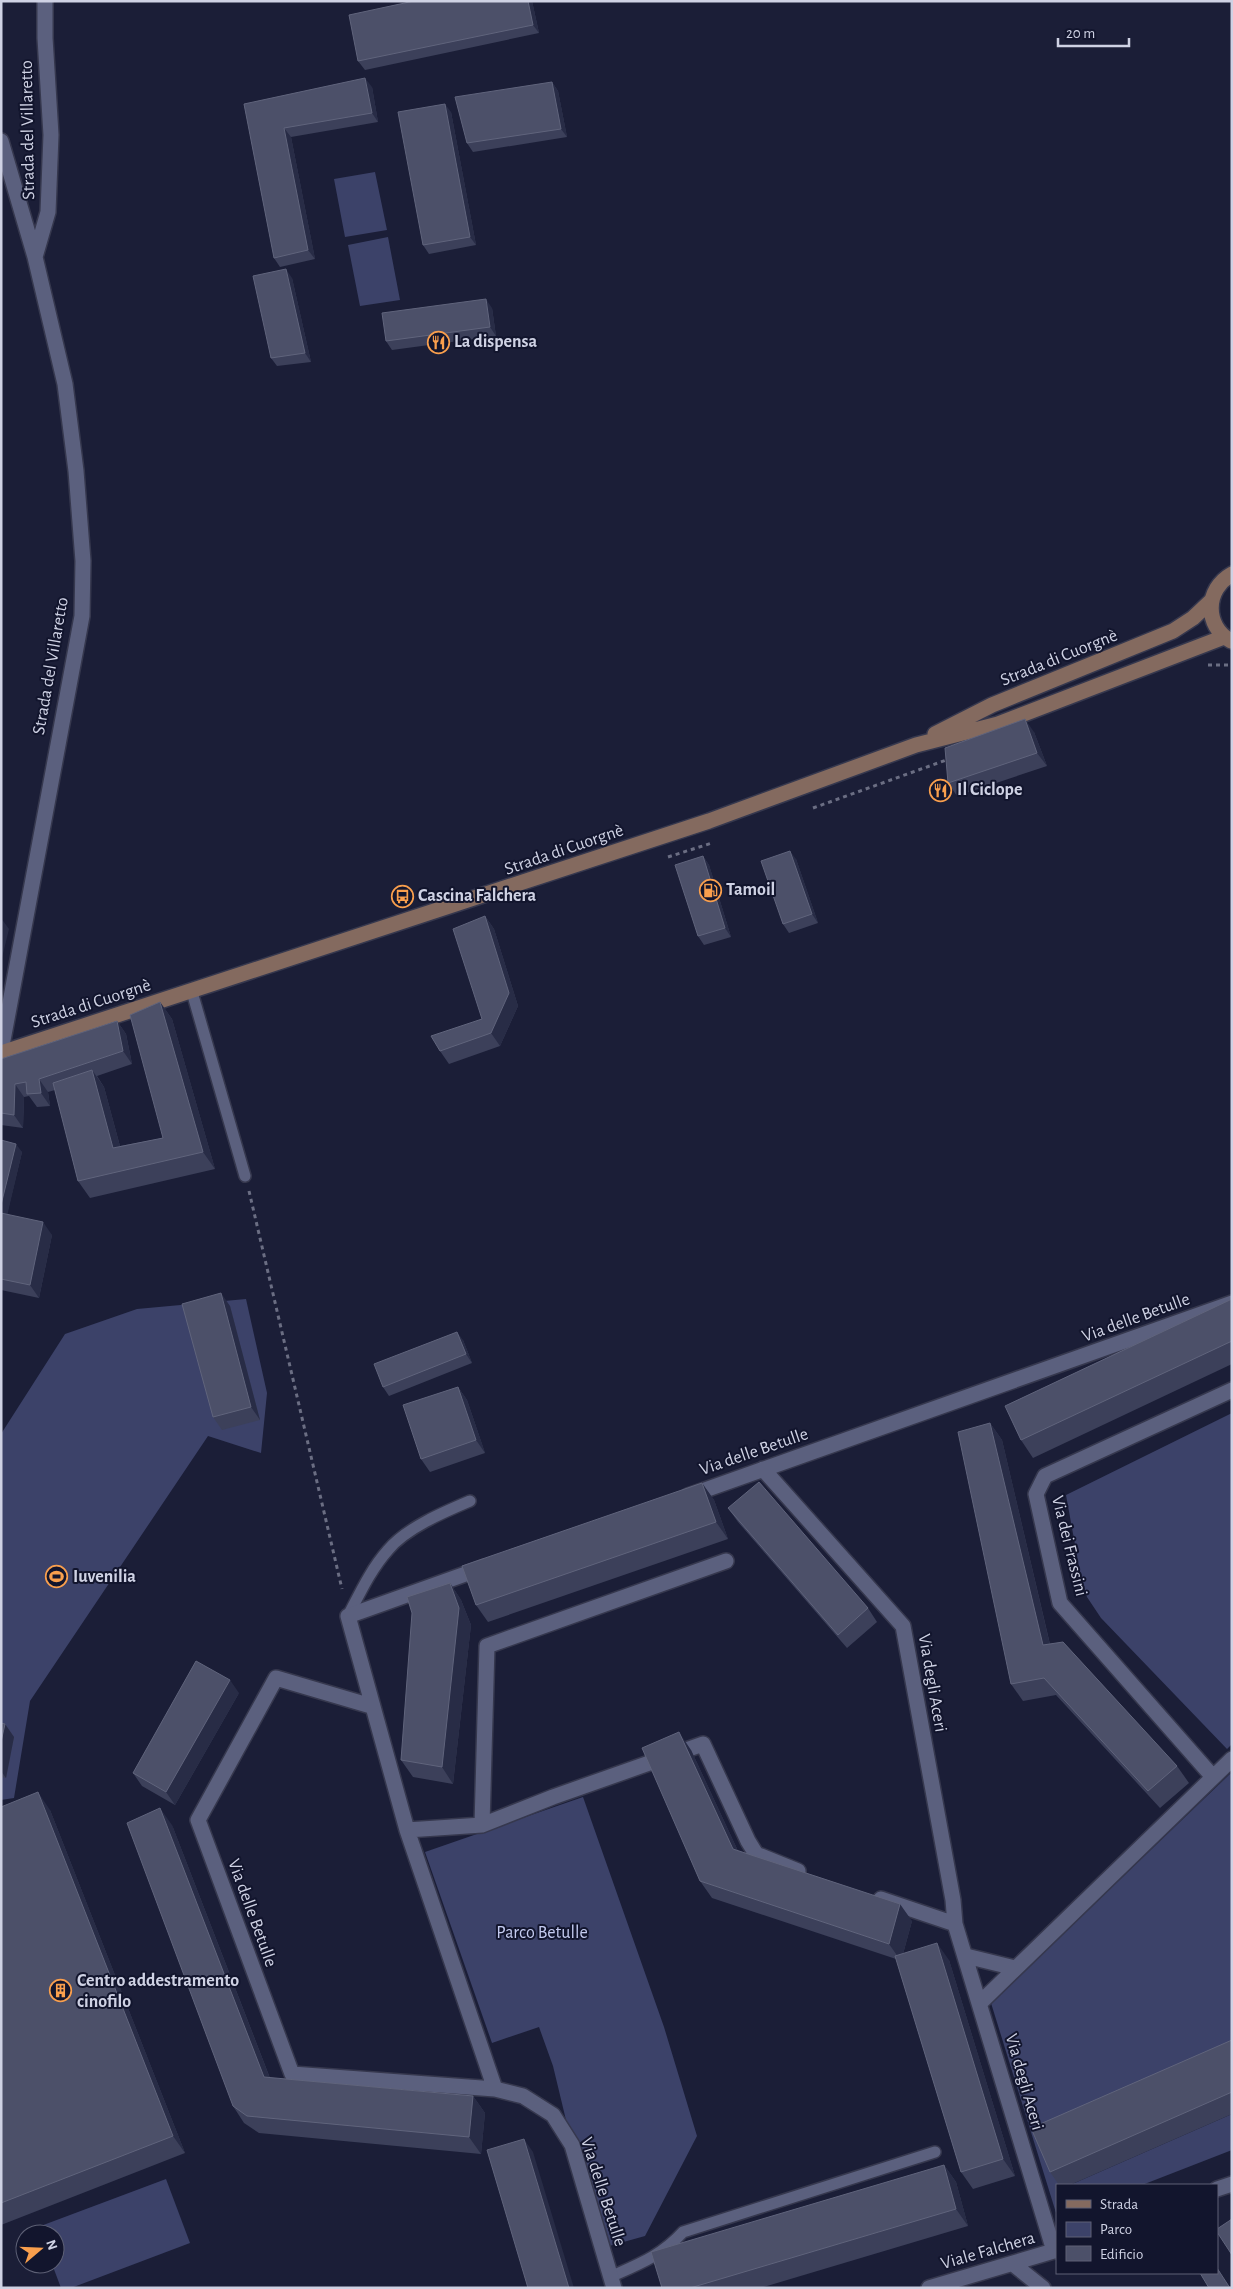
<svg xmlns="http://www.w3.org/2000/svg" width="1233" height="2289" viewBox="0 0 1233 2289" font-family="'Alegreya Sans',sans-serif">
<rect width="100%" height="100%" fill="#1b1e37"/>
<!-- green -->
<path fill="#3c4269" d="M 375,172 L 387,230 L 345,237 L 334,179 Z
M 388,237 L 400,300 L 360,306 L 348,245 Z
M 246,1299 L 267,1393 L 261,1453 L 208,1436 L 30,1701 L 14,1798 L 1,1800 L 1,1434 L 65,1334 L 137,1309 Z
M 1232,1413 L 1232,1744 L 1227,1749 L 1101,1618 L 1087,1597 L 1080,1572 L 1066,1495 Z
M 1232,1772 L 1232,2062 L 1060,2185 L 1057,2185 L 1057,2216 L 991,2003 Z
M 583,1797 L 664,2027 L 697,2136 L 645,2236 L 602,2248 L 572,2145 L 553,2066 L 539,2027 L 492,2043 L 425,1852 Z
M 1232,2114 L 1232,2150 L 1142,2185 L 1070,2185 Z
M 166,2179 L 190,2243 L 71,2288 L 61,2288 L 52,2264 L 55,2264 L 55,2234 L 41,2234 L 38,2227 Z"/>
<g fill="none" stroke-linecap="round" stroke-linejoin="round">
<defs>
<path id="lane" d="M 192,992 L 245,1176
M 348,1616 C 360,1593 371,1569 388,1550 C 406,1528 444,1512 470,1501
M 610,2277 C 639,2264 661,2256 683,2232 L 935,2152"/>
<path id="street" d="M 1,141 L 35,257 L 65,384 L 76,471 L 83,561 L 82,616 L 1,1051
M 35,257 L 48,212 L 51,135 L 45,38 L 45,1
M 763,1469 L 903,1626 L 953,1900 L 955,1924 L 1054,2251
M 688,1496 L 1232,1303
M 485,1567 L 348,1616 L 407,1830 L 495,2089
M 371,1706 L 276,1678 L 198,1820 L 292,2074 L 495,2089 L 523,2096 L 553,2115 L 572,2145 L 614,2288
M 1213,1777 L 1060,1603 L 1036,1494 L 1045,1476 L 1232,1390
M 482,1825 L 553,1797 L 703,1744 L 748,1841 L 756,1854 L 798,1871
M 407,1830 L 482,1825 L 487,1646 L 726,1561
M 881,1899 L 955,1924
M 966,1956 L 1015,1968
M 981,2002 L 1232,1759
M 1217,2189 L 1232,2184
M 1013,2264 L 1043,2288
M 929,2288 L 1057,2250"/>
<path id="secondary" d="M 1231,641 C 1204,626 1205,589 1232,574
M 935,734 L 992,705 L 1173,631 L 1193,618 L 1211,601
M 1,1053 L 709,821 L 916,745 L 998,724 L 1224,637"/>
</defs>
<!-- lane casing -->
<use href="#lane" stroke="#36384e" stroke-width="14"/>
<!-- street casing -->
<use href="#street" stroke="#36384e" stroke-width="18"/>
<!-- secondary casing -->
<use href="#secondary" stroke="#36384e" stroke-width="18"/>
<!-- path -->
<path stroke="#6b6e83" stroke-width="3" stroke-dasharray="4 4" stroke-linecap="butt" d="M 1208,665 L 1232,665
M 813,808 L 949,759
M 668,857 L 712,843
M 249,1191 L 342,1589"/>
<!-- lane -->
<use href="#lane" stroke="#5b607e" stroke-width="11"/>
<!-- street -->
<use href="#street" stroke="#5b607e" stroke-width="15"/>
<!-- secondary -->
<use href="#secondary" stroke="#846a5f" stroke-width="15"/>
</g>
<!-- wall -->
<path fill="#3c405a" d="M 414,1 L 532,1 L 539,33 L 365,70 L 358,61 Z
M 552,82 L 558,91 L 567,137 L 473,152 L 467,143 Z
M 372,87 L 378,122 L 291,137 L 315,259 L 280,267 L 274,258 L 244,104 Z
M 451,112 L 476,245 L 429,254 L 423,245 Z
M 292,278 L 311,362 L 277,366 L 271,358 Z
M 492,308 L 496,336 L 392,350 L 386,341 Z
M 1034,732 L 1047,766 L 957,796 L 948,783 Z
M 703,856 L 709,865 L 731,937 L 704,945 L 698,936 Z
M 796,859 L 818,923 L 789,933 L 783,924 Z
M 485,916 L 494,929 L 518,1006 L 500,1046 L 449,1064 L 440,1051 L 482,1019 Z
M 160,1002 L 172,1019 L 215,1169 L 90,1198 L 78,1181 L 55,1090 L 48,1092 L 50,1106 L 37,1107 L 29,1096 L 24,1097 L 23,1128 L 1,1125 L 1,1059 L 117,1021 L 126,1034 L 132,1064 L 97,1076 L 104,1087 L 120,1146 L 163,1138 Z
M 1,1140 L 22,1152 L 7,1214 L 52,1235 L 39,1298 L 1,1290 Z
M 1232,1299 L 1232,1364 L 1033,1458 L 1021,1440 Z
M 230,1306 L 260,1420 L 222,1430 L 213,1417 Z
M 463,1340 L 472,1363 L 389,1396 L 383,1387 Z
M 458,1387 L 467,1400 L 485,1453 L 430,1472 L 421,1459 Z
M 990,1423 L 1002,1440 L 1050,1644 L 1177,1766 L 1189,1783 L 1160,1808 L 1056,1695 L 1023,1701 L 1011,1684 Z
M 702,1483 L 714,1500 L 728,1539 L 488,1622 L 476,1605 Z
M 728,1508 L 868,1608 L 877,1622 L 847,1648 L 738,1522 Z
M 450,1583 L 461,1600 L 471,1625 L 453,1784 L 413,1777 L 401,1760 Z
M 239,1693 L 175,1805 L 142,1786 L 133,1773 Z
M 1,1723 L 5,1724 L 14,1737 L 6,1778 L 1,1777 Z
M 691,1750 L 738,1851 L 912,1921 L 903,1954 L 949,1960 L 1015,2176 L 973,2189 L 961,2172 L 896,1959 L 712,1898 L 700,1881 Z
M 1,1807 L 50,1810 L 185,2153 L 1,2225 Z
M 172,1825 L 270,2078 L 473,2096 L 485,2113 L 481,2154 L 259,2133 L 244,2123 L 233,2106 Z
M 1232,2040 L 1232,2114 L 1070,2185 L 1059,2185 L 1050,2172 Z
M 944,2165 L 956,2182 L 968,2226 L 760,2288 L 662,2288 Z"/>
<!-- shaded-wall -->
<path fill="#282c46" d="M 528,1 L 532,1 L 539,33 L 533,25 Z
M 365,78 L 372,87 L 378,122 L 372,113 Z
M 552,82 L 558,91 L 567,137 L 561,129 Z
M 445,104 L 451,112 L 476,245 L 470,237 Z
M 284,128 L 291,137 L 315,259 L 308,250 Z
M 286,269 L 292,278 L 311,362 L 305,353 Z
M 486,299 L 492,308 L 496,336 L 490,327 Z
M 1025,719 L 1034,732 L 1047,766 L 1037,753 Z
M 790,851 L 796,859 L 818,923 L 812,914 Z
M 703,856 L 709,865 L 731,937 L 725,928 Z
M 485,916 L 494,929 L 518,1006 L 500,1046 L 491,1033 Z
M 1,918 L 9,929 L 1,962 Z
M 160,1002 L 172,1019 L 215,1169 L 203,1152 Z
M 117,1021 L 126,1034 L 132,1064 L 123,1051 Z
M 92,1070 L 104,1087 L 125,1165 L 113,1148 Z
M 39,1079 L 48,1092 L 50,1106 L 41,1093 Z
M 15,1084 L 24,1097 L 23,1128 L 14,1115 Z
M 16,1144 L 22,1152 L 5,1225 L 1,1220 L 1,1205 Z
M 43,1222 L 52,1235 L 39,1298 L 30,1285 Z
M 221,1293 L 230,1306 L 260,1420 L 251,1407 Z
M 457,1332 L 463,1340 L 472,1363 L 466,1354 Z
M 458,1387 L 467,1400 L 485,1453 L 476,1440 Z
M 990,1423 L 1002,1440 L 1054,1662 L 1043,1645 Z
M 702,1483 L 714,1500 L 728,1539 L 716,1522 Z
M 450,1583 L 461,1600 L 471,1625 L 453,1784 L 442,1767 Z
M 230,1680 L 239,1693 L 175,1805 L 166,1792 Z
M 5,1724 L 14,1737 L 6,1778 L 1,1771 L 1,1742 Z
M 679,1732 L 691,1750 L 745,1866 L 733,1849 Z
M 38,1792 L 50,1810 L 185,2153 L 173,2136 Z
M 160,1808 L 172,1825 L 276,2094 L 264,2077 Z
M 900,1904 L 912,1921 L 901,1961 L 889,1944 Z
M 937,1943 L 949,1960 L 1015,2176 L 1003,2159 Z
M 473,2096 L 485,2113 L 481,2154 L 469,2137 Z
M 524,2139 L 533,2152 L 574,2288 L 569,2288 Z
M 944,2165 L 956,2182 L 968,2226 L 956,2209 Z"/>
<!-- building -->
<path fill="#4c5069" stroke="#60647c" d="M 414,1 L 528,1 L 533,25 L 358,61 L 349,15 Z
M 365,78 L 372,113 L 284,128 L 308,250 L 274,258 L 244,104 Z
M 552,82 L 561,129 L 467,143 L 455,97 Z
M 445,104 L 470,237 L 423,245 L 398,112 Z
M 286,269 L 305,353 L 271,358 L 253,276 Z
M 486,299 L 490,327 L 386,341 L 382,313 Z
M 1025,719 L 1037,753 L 948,783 L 945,748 Z
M 790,851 L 812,914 L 783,924 L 761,861 Z
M 703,856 L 725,928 L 698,936 L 675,865 Z
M 485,916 L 509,993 L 491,1033 L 440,1051 L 431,1036 L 482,1019 L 453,929 Z
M 160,1002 L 203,1152 L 78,1181 L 53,1083 L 92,1070 L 113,1148 L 163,1138 L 130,1015 Z
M 117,1021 L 123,1051 L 39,1079 L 41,1093 L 27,1094 L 26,1082 L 15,1084 L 14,1115 L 1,1113 L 1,1059 Z
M 1,1140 L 16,1144 L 1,1205 Z
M 1,1213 L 43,1222 L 30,1285 L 1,1279 Z
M 221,1293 L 251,1407 L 213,1417 L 182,1304 Z
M 1232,1299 L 1232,1341 L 1021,1440 L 1005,1406 Z
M 457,1332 L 466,1354 L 383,1387 L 374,1364 Z
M 458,1387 L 476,1440 L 421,1459 L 403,1405 Z
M 990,1423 L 1043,1645 L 1063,1642 L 1177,1766 L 1148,1791 L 1044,1678 L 1011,1684 L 958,1432 Z
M 759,1482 L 868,1608 L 838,1635 L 728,1508 Z
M 702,1483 L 716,1522 L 476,1605 L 462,1566 Z
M 450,1583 L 459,1608 L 442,1767 L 401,1760 L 412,1613 L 407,1597 Z
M 196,1661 L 230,1680 L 166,1792 L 133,1773 Z
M 1,1723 L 5,1724 L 1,1742 Z
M 679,1732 L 733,1849 L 900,1904 L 889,1944 L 700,1881 L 642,1748 Z
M 38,1792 L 173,2136 L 1,2203 L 1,1807 Z
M 160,1808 L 264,2077 L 473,2096 L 469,2137 L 247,2116 L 233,2106 L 127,1823 Z
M 937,1943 L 1003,2159 L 961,2172 L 895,1956 Z
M 1232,2040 L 1232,2092 L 1050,2172 L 1031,2128 Z
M 524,2139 L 569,2288 L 528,2288 L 487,2150 Z
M 944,2165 L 956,2209 L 690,2288 L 662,2288 L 651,2252 Z
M 1232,2219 L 1232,2255 L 1217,2232 L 1217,2229 Z
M 1217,2268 L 1230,2288 L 1209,2288 L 1200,2273 L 1217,2273 Z"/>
<!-- icons -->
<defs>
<symbol id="restaurant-ring" viewBox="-11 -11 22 22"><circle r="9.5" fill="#12152d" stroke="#f99f4d" stroke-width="1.5"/><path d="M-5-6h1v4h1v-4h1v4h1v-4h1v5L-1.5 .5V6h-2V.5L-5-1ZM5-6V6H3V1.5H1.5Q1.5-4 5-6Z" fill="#f99f4d"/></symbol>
<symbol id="fuel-ring" viewBox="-11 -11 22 22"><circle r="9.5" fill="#12152d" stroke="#f99f4d" stroke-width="1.5"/><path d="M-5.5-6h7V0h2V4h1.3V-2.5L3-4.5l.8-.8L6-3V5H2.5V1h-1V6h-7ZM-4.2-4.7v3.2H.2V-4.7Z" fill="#f99f4d"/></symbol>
<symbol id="bus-ring" viewBox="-11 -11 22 22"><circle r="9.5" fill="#12152d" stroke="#f99f4d" stroke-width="1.5"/><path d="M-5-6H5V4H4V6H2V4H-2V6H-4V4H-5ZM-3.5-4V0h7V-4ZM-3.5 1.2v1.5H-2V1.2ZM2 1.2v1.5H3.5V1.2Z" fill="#f99f4d"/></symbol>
<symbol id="stadium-ring" viewBox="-11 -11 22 22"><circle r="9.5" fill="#12152d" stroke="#f99f4d" stroke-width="1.5"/><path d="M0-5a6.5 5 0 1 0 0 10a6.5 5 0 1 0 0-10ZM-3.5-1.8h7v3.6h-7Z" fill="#f99f4d"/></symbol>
<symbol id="building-ring" viewBox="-11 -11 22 22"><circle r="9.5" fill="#12152d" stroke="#f99f4d" stroke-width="1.5"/><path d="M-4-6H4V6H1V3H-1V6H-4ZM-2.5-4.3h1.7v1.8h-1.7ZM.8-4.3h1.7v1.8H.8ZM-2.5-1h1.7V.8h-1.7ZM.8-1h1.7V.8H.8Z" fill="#f99f4d"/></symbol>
</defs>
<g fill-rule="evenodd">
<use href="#restaurant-ring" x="426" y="330" width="25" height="25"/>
<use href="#restaurant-ring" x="928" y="778" width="25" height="25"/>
<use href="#fuel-ring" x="698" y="878" width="25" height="25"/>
<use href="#bus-ring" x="390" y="884" width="25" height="25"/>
<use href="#stadium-ring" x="44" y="1564" width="25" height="25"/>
<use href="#building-ring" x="48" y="1978" width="25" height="25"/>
</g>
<g text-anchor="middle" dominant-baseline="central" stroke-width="4" stroke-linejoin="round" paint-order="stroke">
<!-- street labels -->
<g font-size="18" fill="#cfd2e4" stroke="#12152d">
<text transform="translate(28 130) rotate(-91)">Strada del Villaretto</text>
<text transform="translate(1059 658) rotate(-22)">Strada di Cuorgnè</text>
<text transform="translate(51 666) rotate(-80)">Strada del Villaretto</text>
<text transform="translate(564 850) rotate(-19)">Strada di Cuorgnè</text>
<text transform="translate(91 1004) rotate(-18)">Strada di Cuorgnè</text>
<text transform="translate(1136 1318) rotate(-20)">Via delle Betulle</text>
<text transform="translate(754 1452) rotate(-19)">Via delle Betulle</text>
<text transform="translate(1069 1546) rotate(76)">Via dei Frassini</text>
<text transform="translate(932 1683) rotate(80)">Via degli Aceri</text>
<text transform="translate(252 1913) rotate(70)">Via delle Betulle</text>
<text transform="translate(1024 2082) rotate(74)">Via degli Aceri</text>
<text transform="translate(603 2192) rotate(72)">Via delle Betulle</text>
<text transform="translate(988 2251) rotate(-16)">Viale Falchera</text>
</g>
<!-- poi labels -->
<g font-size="18" font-weight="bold" fill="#cfd2e4" stroke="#12152d" text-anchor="start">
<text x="454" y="342">La dispensa</text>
<text x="957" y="790">Il Ciclope</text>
<text x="726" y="890">Tamoil</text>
<text x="418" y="896">Cascina Falchera</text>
<text x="73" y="1577">Iuvenilia</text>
<text x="77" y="1981">Centro addestramento<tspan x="77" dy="21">cinofilo</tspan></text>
</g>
<!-- park labels -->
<g font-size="18" fill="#c4cbf0" stroke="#12152d">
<text x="542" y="1933">Parco Betulle</text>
</g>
</g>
<!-- border -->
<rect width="1233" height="2289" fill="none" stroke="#cfd2e4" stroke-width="5"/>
<!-- legend -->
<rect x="1056" y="2184" width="162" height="90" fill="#12152d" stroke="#5e6176"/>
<rect x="1066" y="2200" width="25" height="8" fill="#846a5f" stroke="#5e6176"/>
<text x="1100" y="2209" font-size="15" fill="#cfd2e4">Strada</text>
<rect x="1066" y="2222" width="25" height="15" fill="#3c4269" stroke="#5e6176"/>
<text x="1100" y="2234" font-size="15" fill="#cfd2e4">Parco</text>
<rect x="1066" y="2246" width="25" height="15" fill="#4c5069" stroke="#5e6176"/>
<text x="1100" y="2259" font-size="15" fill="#cfd2e4">Edificio</text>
<!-- north arrow -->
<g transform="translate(40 2249) rotate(71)"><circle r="24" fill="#12152d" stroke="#5e6176"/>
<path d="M0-4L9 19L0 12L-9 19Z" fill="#f99f4d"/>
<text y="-8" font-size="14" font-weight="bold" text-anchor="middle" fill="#cfd2e4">N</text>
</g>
<!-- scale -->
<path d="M1058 38v8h71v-8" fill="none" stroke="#cfd2e4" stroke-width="2.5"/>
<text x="1066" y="38" font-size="15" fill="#cfd2e4" stroke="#12152d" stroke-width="4" paint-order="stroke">20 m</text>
</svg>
